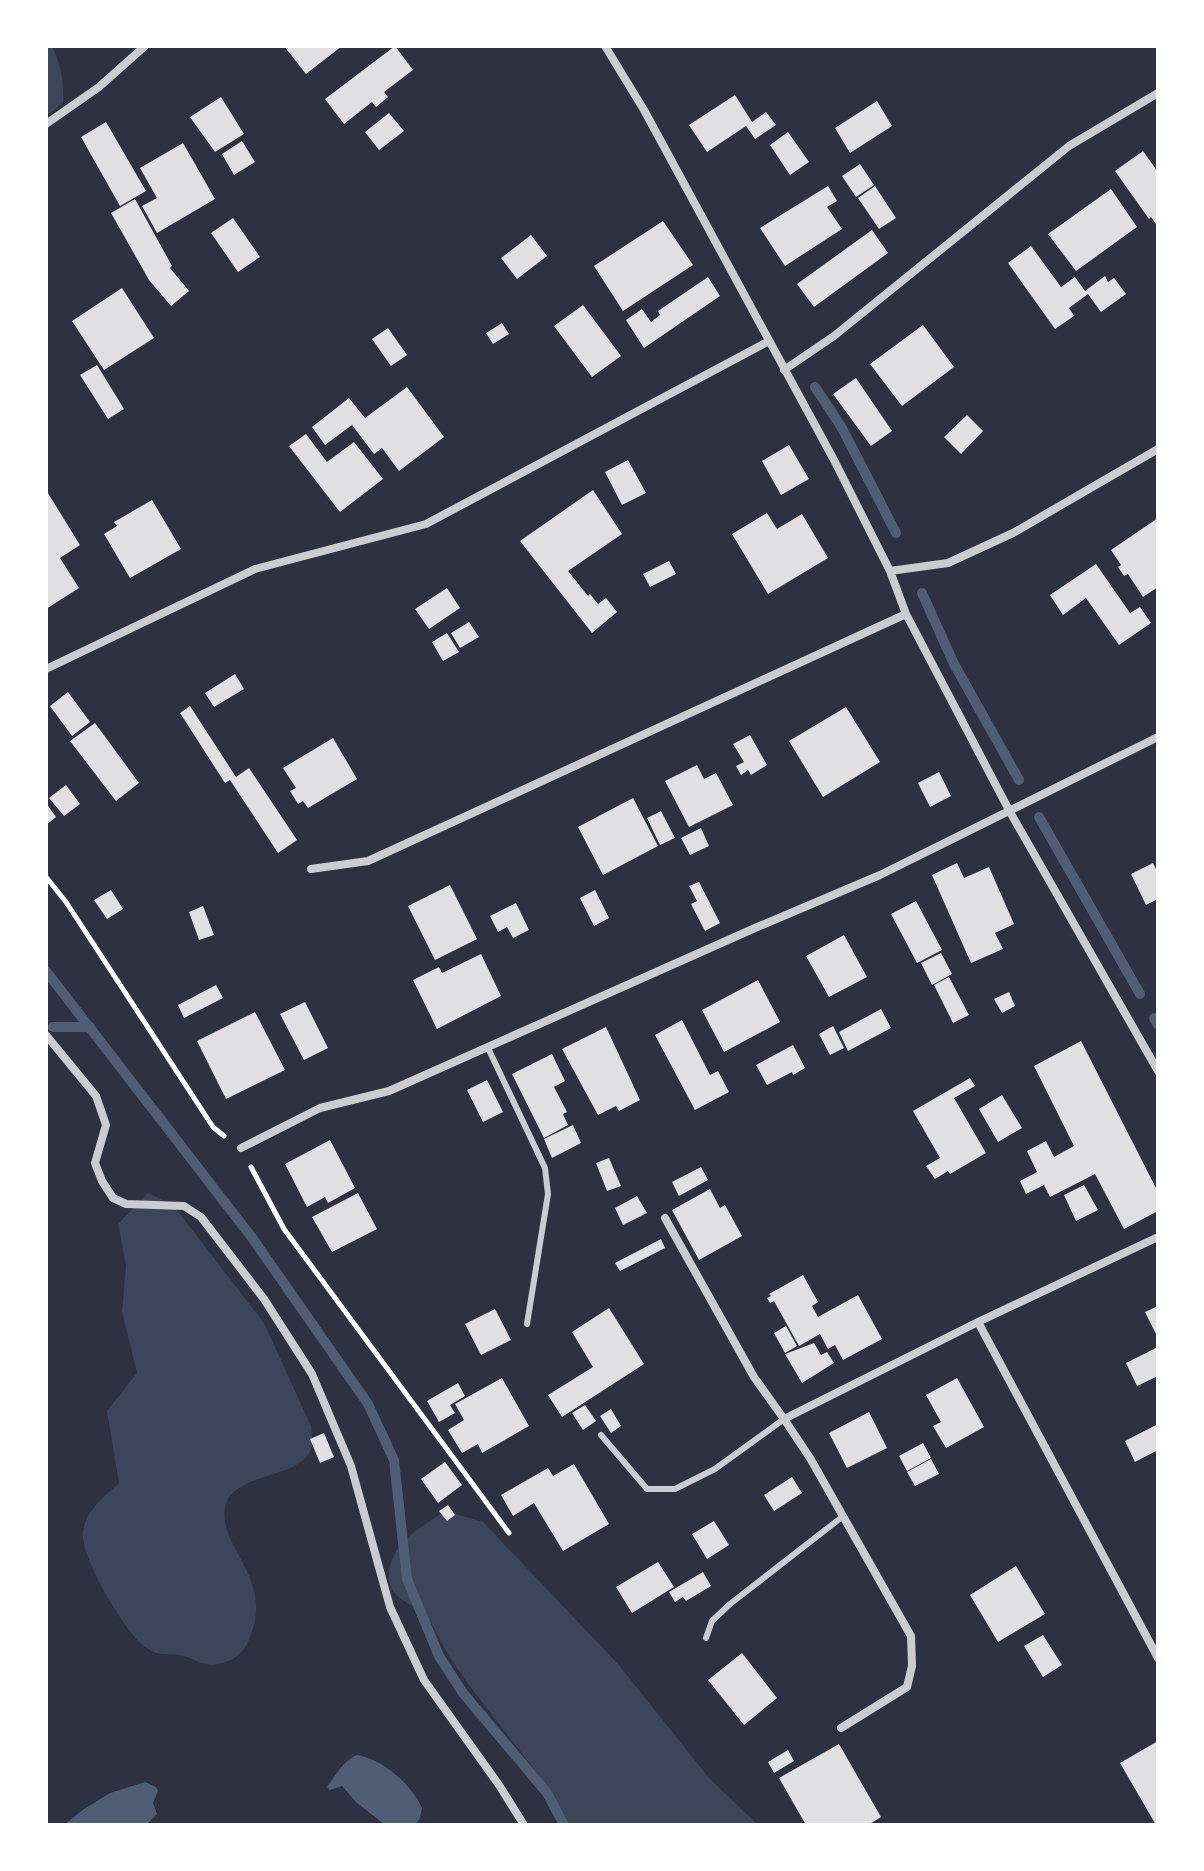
<svg xmlns="http://www.w3.org/2000/svg" width="1204" height="1871" viewBox="0 0 1204 1871" font-family="Inter,sans-serif">
<rect width="100%" height="100%" fill="#2d3142"/>
<!-- green -->
<path fill="#3c4559" d="M 46,46 L 52,46 C 61,65 64,82 63,103 L 49,114 L 46,114 Z
M 148,1193 L 173,1205 L 264,1323 L 311,1426 C 312,1435 314,1447 308,1455 C 291,1478 234,1475 226,1504 C 214,1547 278,1577 248,1642 C 241,1659 220,1668 202,1663 C 195,1661 188,1656 180,1655 C 165,1654 158,1656 145,1647 C 125,1632 79,1556 83,1531 C 87,1509 104,1497 119,1483 L 107,1411 L 137,1373 L 122,1312 L 126,1265 L 118,1224 Z
M 445,1511 L 483,1522 L 618,1664 L 709,1778 L 758,1825 L 568,1825 C 538,1764 488,1716 451,1659 C 442,1646 437,1629 426,1616 C 415,1603 391,1601 389,1579 C 387,1545 421,1527 445,1511 Z"/>
<!-- water -->
<path fill="#4f5d75" d="M 357,1755 C 383,1759 412,1785 422,1808 L 420,1818 L 415,1825 L 385,1825 L 356,1802 L 342,1786 L 330,1790 L 327,1787 C 335,1776 344,1760 357,1755 Z
M 145,1782 L 156,1787 L 158,1791 L 153,1803 L 157,1814 L 146,1825 L 64,1825 L 84,1809 L 110,1793 Z"/>
<g fill="none" stroke-linecap="round" stroke-linejoin="round">
<!-- stream -->
<path stroke="#4f5d75" stroke-width="10" d="M 815,387 L 842,428 L 896,533
M 922,593 L 954,664 L 1019,780
M 1039,817 L 1140,994
M 46,971 L 253,1239 L 368,1404 L 394,1460 L 407,1579 L 439,1656 L 463,1693 L 547,1793 L 564,1825
M 1154,1018 L 1158,1025
M 53,1027 L 90,1027"/>
</g>
<!-- building -->
<path fill="#e0e0e3" d="M 284,46 L 342,46 L 306,74 Z
M 395,46 L 413,70 L 384,92 L 388,97 L 376,107 L 372,102 L 344,124 L 325,99 Z
M 735,95 L 752,122 L 766,112 L 776,125 L 755,139 L 746,126 L 707,152 L 689,125 Z
M 221,97 L 244,134 L 215,152 L 190,117 Z
M 877,101 L 892,126 L 850,153 L 835,128 Z
M 389,113 L 404,131 L 379,150 L 365,132 Z
M 106,122 L 146,191 L 120,206 L 81,137 Z
M 788,132 L 809,162 L 790,175 L 770,145 Z
M 242,141 L 255,162 L 234,175 L 222,154 Z
M 183,143 L 215,199 L 157,233 L 142,206 L 157,198 L 140,168 Z
M 1143,151 L 1158,172 L 1158,227 L 1151,217 L 1149,219 L 1115,171 Z
M 860,164 L 874,185 L 856,197 L 842,176 Z
M 828,186 L 837,201 L 827,207 L 842,229 L 785,266 L 760,228 Z
M 875,186 L 896,218 L 879,229 L 858,198 Z
M 1111,189 L 1137,227 L 1076,271 L 1048,234 Z
M 135,199 L 172,266 L 170,268 L 189,291 L 171,306 L 149,280 L 111,213 Z
M 233,218 L 260,257 L 238,272 L 211,233 Z
M 663,221 L 693,265 L 623,311 L 594,266 Z
M 872,230 L 888,253 L 814,307 L 797,284 Z
M 531,235 L 547,256 L 517,279 L 501,258 Z
M 1031,246 L 1061,287 L 1075,277 L 1085,291 L 1105,276 L 1108,282 L 1114,278 L 1126,294 L 1101,312 L 1088,294 L 1069,308 L 1074,316 L 1055,329 L 1008,263 Z
M 708,277 L 720,296 L 644,348 L 626,320 L 642,309 L 651,322 L 660,315 L 658,311 Z
M 122,288 L 154,338 L 104,370 L 72,321 Z
M 583,305 L 621,356 L 592,377 L 554,326 Z
M 502,323 L 509,334 L 493,344 L 486,333 Z
M 923,325 L 954,367 L 902,406 L 870,364 Z
M 388,328 L 407,355 L 391,366 L 372,339 Z
M 97,365 L 124,409 L 108,419 L 80,375 Z
M 856,378 L 892,431 L 871,446 L 833,394 Z
M 407,387 L 444,437 L 399,471 L 382,448 L 374,454 L 352,425 L 325,445 L 312,427 L 349,398 L 365,418 Z
M 967,415 L 983,431 L 961,454 L 944,437 Z
M 306,434 L 327,462 L 354,442 L 383,479 L 340,512 L 289,446 Z
M 789,445 L 809,479 L 781,495 L 762,461 Z
M 628,460 L 646,493 L 622,505 L 605,472 Z
M 46,490 L 80,545 L 60,558 L 79,588 L 46,609 Z
M 593,490 L 622,534 L 568,571 L 588,596 L 590,594 L 598,604 L 606,598 L 617,612 L 592,633 L 520,541 Z
M 152,500 L 181,549 L 130,578 L 104,534 L 117,526 L 114,522 Z
M 767,513 L 777,529 L 802,514 L 828,558 L 768,594 L 732,534 Z
M 1158,518 L 1158,587 L 1143,597 L 1128,574 L 1124,576 L 1118,567 L 1121,565 L 1111,550 Z
M 669,561 L 676,574 L 650,587 L 643,574 Z
M 1096,564 L 1130,613 L 1140,607 L 1151,623 L 1119,645 L 1086,598 L 1063,615 L 1050,595 Z
M 447,588 L 460,608 L 429,629 L 415,609 Z
M 469,622 L 479,637 L 460,648 L 451,633 Z
M 447,633 L 459,652 L 443,661 L 432,642 Z
M 235,674 L 244,689 L 214,707 L 205,693 Z
M 68,692 L 90,722 L 72,736 L 50,706 Z
M 190,706 L 236,777 L 249,768 L 297,840 L 278,853 L 230,780 L 225,783 L 180,713 Z
M 846,707 L 880,762 L 823,797 L 789,741 Z
M 95,723 L 139,783 L 116,801 L 70,741 Z
M 750,735 L 767,765 L 751,775 L 748,770 L 741,775 L 736,766 L 744,762 L 733,744 Z
M 333,738 L 357,779 L 308,808 L 303,801 L 298,804 L 290,791 L 296,788 L 283,768 Z
M 697,765 L 704,779 L 716,773 L 733,805 L 689,827 L 665,781 Z
M 939,772 L 951,796 L 930,807 L 918,783 Z
M 66,785 L 80,804 L 64,816 L 49,798 Z
M 633,798 L 658,846 L 603,875 L 578,827 Z
M 46,803 L 56,817 L 46,825 Z
M 661,811 L 675,838 L 660,845 L 647,818 Z
M 701,828 L 709,846 L 690,855 L 681,838 Z
M 957,863 L 964,878 L 989,867 L 1014,924 L 995,933 L 1003,949 L 971,963 L 932,875 Z
M 1153,863 L 1158,873 L 1158,899 L 1146,905 L 1131,874 Z
M 699,882 L 720,923 L 705,931 L 691,904 L 697,901 L 689,886 Z
M 450,885 L 477,939 L 435,960 L 408,906 Z
M 111,890 L 123,909 L 107,919 L 94,900 Z
M 595,890 L 609,918 L 594,926 L 580,898 Z
M 916,901 L 942,950 L 917,963 L 891,914 Z
M 516,903 L 529,930 L 513,938 L 507,927 L 498,932 L 490,916 Z
M 203,906 L 214,935 L 199,940 L 189,912 Z
M 844,935 L 867,977 L 829,997 L 806,956 Z
M 941,953 L 952,974 L 932,985 L 921,963 Z
M 481,954 L 501,996 L 437,1029 L 413,980 L 439,967 L 442,973 Z
M 949,977 L 969,1015 L 953,1023 L 934,985 Z
M 758,980 L 780,1022 L 724,1052 L 702,1010 Z
M 216,985 L 223,998 L 184,1018 L 178,1005 Z
M 1009,992 L 1015,1006 L 1002,1013 L 994,999 Z
M 305,1002 L 328,1048 L 304,1060 L 280,1014 Z
M 881,1009 L 891,1028 L 848,1051 L 839,1032 Z
M 255,1012 L 285,1070 L 226,1099 L 197,1041 Z
M 682,1020 L 710,1075 L 718,1071 L 729,1092 L 695,1110 L 655,1035 Z
M 833,1026 L 844,1048 L 830,1055 L 819,1034 Z
M 606,1027 L 640,1100 L 619,1111 L 616,1106 L 598,1115 L 562,1049 Z
M 1081,1041 L 1158,1192 L 1158,1211 L 1124,1229 L 1095,1174 L 1050,1197 L 1044,1185 L 1026,1194 L 1020,1181 L 1037,1172 L 1027,1151 L 1046,1141 L 1054,1157 L 1074,1146 L 1034,1066 Z
M 793,1045 L 805,1068 L 793,1075 L 792,1072 L 767,1085 L 756,1065 Z
M 552,1054 L 565,1081 L 554,1087 L 567,1112 L 563,1114 L 568,1125 L 544,1138 L 512,1074 Z
M 970,1078 L 975,1086 L 954,1098 L 986,1153 L 950,1174 L 948,1171 L 935,1179 L 926,1166 L 940,1158 L 913,1111 Z
M 487,1080 L 503,1112 L 483,1122 L 467,1090 Z
M 1002,1095 L 1022,1128 L 998,1142 L 979,1109 Z
M 573,1125 L 581,1143 L 552,1158 L 544,1139 Z
M 330,1140 L 355,1188 L 328,1203 L 325,1197 L 307,1207 L 285,1164 Z
M 609,1158 L 621,1186 L 607,1191 L 596,1163 Z
M 701,1167 L 708,1180 L 679,1196 L 672,1182 Z
M 1084,1185 L 1098,1210 L 1076,1221 L 1064,1195 Z
M 710,1189 L 720,1208 L 725,1205 L 742,1236 L 699,1260 L 672,1210 Z
M 358,1193 L 377,1229 L 332,1252 L 312,1217 Z
M 637,1196 L 647,1213 L 623,1225 L 615,1208 Z
M 661,1239 L 665,1248 L 620,1271 L 615,1263 Z
M 803,1275 L 818,1302 L 812,1306 L 818,1317 L 858,1295 L 882,1339 L 843,1360 L 835,1345 L 828,1349 L 820,1334 L 799,1346 L 774,1301 L 770,1303 L 767,1298 L 771,1296 L 769,1294 Z
M 1158,1306 L 1158,1338 L 1145,1312 Z
M 609,1308 L 644,1364 L 562,1417 L 548,1395 L 593,1367 L 572,1332 Z
M 495,1309 L 511,1340 L 481,1355 L 465,1324 Z
M 786,1326 L 797,1346 L 785,1353 L 774,1333 Z
M 814,1343 L 821,1355 L 827,1352 L 834,1363 L 802,1383 L 785,1354 Z
M 1158,1347 L 1158,1376 L 1137,1386 L 1126,1363 Z
M 502,1378 L 529,1426 L 482,1453 L 478,1444 L 462,1453 L 448,1430 L 464,1420 L 455,1404 Z
M 957,1378 L 984,1427 L 946,1448 L 933,1426 L 941,1422 L 926,1395 Z
M 458,1383 L 465,1396 L 450,1405 L 455,1413 L 439,1422 L 427,1401 Z
M 585,1405 L 596,1421 L 583,1430 L 572,1413 Z
M 611,1409 L 621,1426 L 611,1433 L 600,1416 Z
M 869,1412 L 887,1448 L 847,1468 L 829,1433 Z
M 1158,1424 L 1158,1450 L 1135,1462 L 1125,1441 Z
M 324,1433 L 334,1457 L 320,1463 L 310,1439 Z
M 923,1443 L 931,1458 L 907,1471 L 899,1456 Z
M 931,1459 L 939,1474 L 915,1486 L 907,1472 Z
M 445,1462 L 462,1485 L 438,1503 L 421,1479 Z
M 574,1464 L 609,1524 L 563,1551 L 534,1503 L 513,1516 L 501,1495 L 548,1468 L 553,1476 Z
M 792,1477 L 802,1493 L 774,1511 L 764,1495 Z
M 448,1505 L 455,1515 L 447,1521 L 439,1511 Z
M 714,1521 L 729,1545 L 707,1559 L 692,1534 Z
M 658,1562 L 674,1587 L 632,1613 L 616,1587 Z
M 1016,1566 L 1045,1614 L 998,1642 L 970,1595 Z
M 703,1572 L 711,1586 L 686,1601 L 683,1597 L 675,1602 L 669,1592 Z
M 1043,1635 L 1062,1665 L 1043,1677 L 1024,1646 Z
M 742,1653 L 777,1698 L 744,1725 L 708,1680 Z
M 1158,1741 L 1158,1825 L 1156,1825 L 1120,1763 Z
M 839,1744 L 881,1817 L 868,1825 L 806,1825 L 779,1778 Z
M 788,1750 L 794,1761 L 774,1773 L 768,1762 Z"/>
<g fill="none" stroke-linecap="round" stroke-linejoin="round">
<!-- path -->
<path stroke="#fff" stroke-width="5" d="M 46,877 L 66,902 L 213,1127 L 224,1136
M 251,1167 L 284,1229 L 509,1533"/>
<!-- service -->
<path stroke="#caccd0" stroke-width="6" d="M 488,1048 L 545,1168 L 548,1194 L 527,1324
M 601,1435 L 647,1489 L 675,1489 L 715,1469 L 784,1419
M 706,1638 L 712,1621 L 730,1604 L 842,1517"/>
<!-- minor -->
<path stroke="#caccd0" stroke-width="8" d="M 605,46 L 644,110 L 834,460 L 890,571 L 906,614 L 1010,812 L 1158,1071
M 46,124 L 99,87 L 145,46
M 784,370 L 834,336 L 1069,146 L 1158,93
M 890,571 L 948,563 L 1013,533 L 1158,449
M 46,669 L 255,569 L 426,524 L 769,341
M 311,869 L 368,861 L 906,614
M 46,1035 L 96,1096 L 106,1125 L 95,1163 L 102,1181 L 113,1198 L 126,1204 L 184,1206 L 201,1217 L 264,1299 L 312,1374 L 351,1466 L 390,1607 L 424,1680 L 499,1785 L 524,1825
M 241,1148 L 320,1108 L 389,1091 L 755,928 L 880,875 L 1158,737
M 665,1218 L 754,1377 L 784,1419
M 978,1322 L 1158,1658
M 841,1728 L 907,1687 L 912,1666 L 911,1636 L 810,1458 L 784,1419 L 978,1322 L 1158,1237"/>
</g>
<!-- border -->
<rect width="1204" height="1871" fill="none" stroke="#ffffff" stroke-width="96"/>
</svg>
